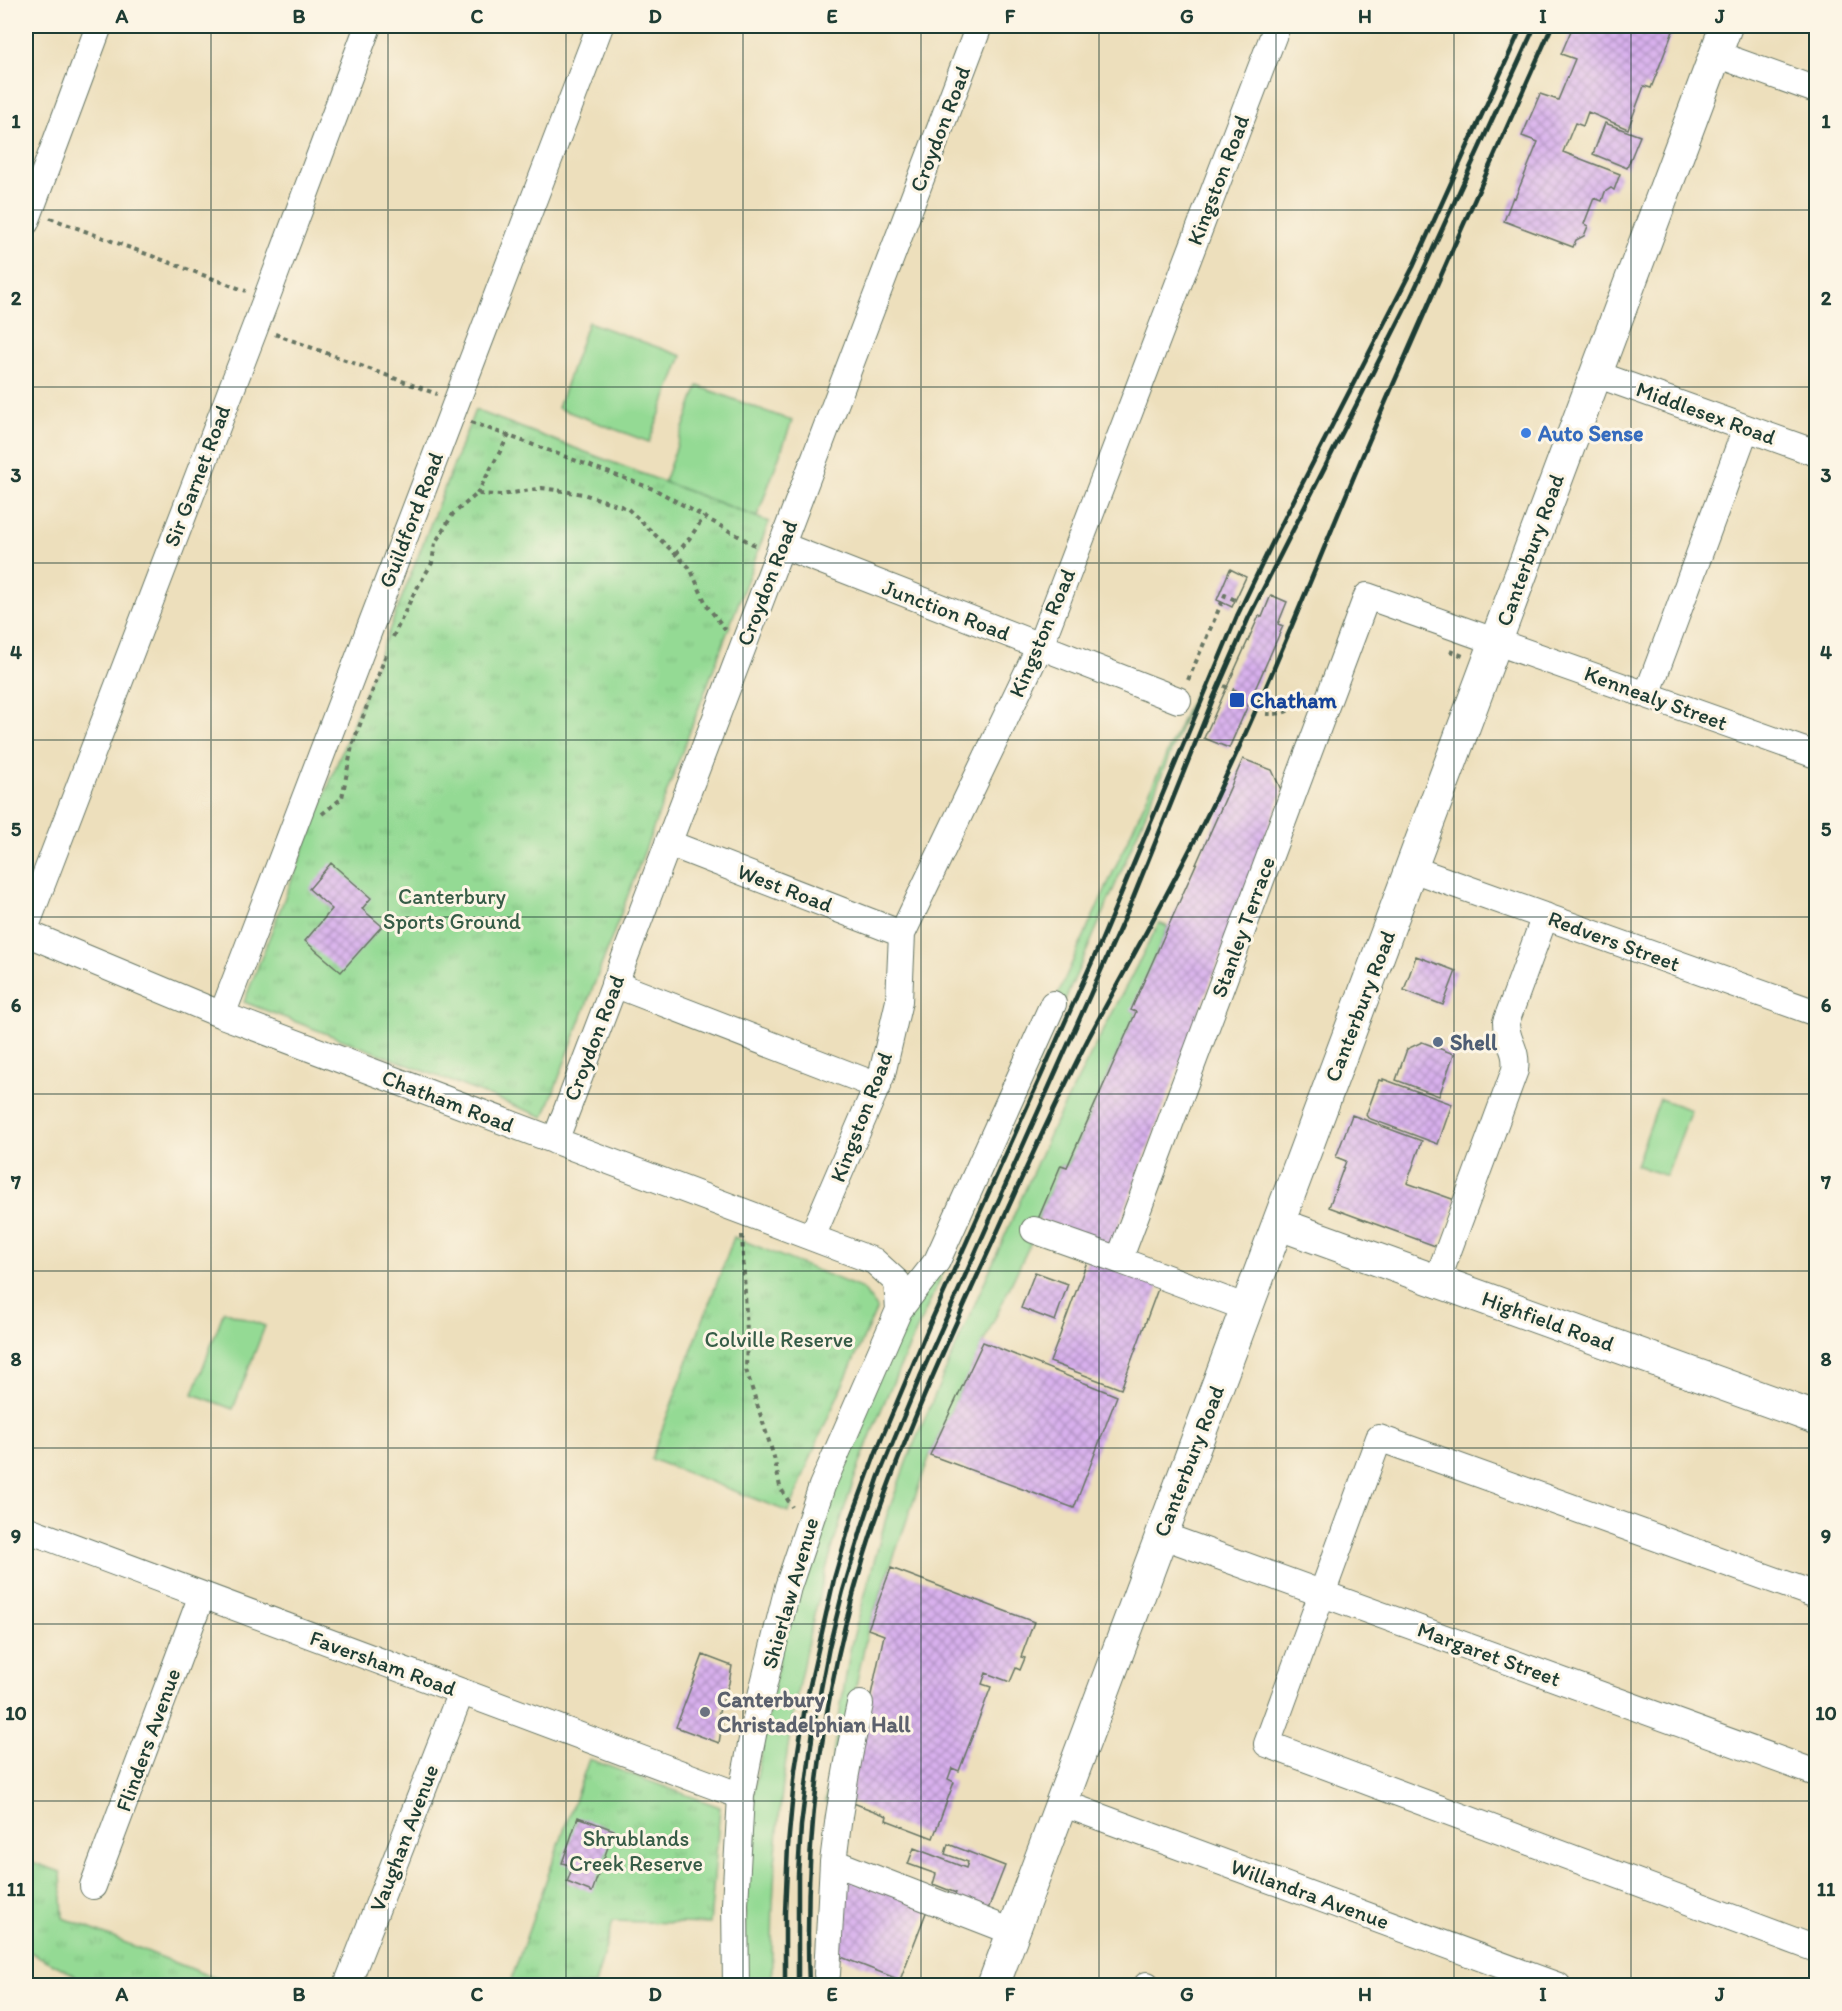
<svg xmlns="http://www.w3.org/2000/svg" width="1842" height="2011" viewBox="0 0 1842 2011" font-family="Itim,sans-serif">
<defs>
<pattern id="park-tufts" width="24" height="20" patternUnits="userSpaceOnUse" patternTransform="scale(1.5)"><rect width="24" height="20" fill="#94da94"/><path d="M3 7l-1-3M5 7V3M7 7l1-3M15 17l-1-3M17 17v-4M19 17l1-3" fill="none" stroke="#7fbc80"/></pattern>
<pattern id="building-cross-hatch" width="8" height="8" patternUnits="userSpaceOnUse" patternTransform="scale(1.5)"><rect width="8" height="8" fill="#d8b0ed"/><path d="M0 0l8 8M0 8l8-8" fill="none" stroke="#af90c1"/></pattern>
</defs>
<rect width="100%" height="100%" fill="#fcf5e5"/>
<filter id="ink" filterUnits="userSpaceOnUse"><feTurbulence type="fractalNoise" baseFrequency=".0167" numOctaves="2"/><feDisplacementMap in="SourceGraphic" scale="12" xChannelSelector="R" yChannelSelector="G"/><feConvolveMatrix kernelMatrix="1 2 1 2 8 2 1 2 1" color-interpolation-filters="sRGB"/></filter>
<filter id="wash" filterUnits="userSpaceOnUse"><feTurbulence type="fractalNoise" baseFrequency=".008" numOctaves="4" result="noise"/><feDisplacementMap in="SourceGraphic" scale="24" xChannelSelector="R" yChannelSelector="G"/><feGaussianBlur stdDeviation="1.35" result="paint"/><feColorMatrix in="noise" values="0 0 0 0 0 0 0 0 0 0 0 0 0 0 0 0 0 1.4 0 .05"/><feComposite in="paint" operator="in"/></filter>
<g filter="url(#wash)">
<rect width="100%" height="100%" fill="#eddfbc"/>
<!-- grass -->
<path fill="#94da94" stroke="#5a8c64" stroke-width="1.5" d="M 588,322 L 682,356 L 649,442 L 558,408 Z
M 698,386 L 792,421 L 757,517 L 664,482 Z
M 1196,689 C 1142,826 1083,962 1022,1096 C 993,1159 966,1223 937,1286 C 908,1350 876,1415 853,1483 C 798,1644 769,1815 772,1985 L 745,1986 L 745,1840 L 781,1647 L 832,1484 L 930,1259 L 937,1261 Z
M 1159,923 L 1168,927 L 1132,1010 L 1136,1012 L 1067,1167 L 1061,1165 L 1038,1219 L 1033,1238 L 930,1455 L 868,1629 L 831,1803 L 825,1802 L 851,1645 L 886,1518 L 907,1460 L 943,1376 L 1050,1133 Z
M 1660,1099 L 1691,1110 L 1666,1176 L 1636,1165 Z
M 224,1311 L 265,1326 L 233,1409 L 193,1394 Z"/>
<!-- park -->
<path fill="url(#park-tufts)" stroke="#5a8c64" stroke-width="1.5" d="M 475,410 L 769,522 L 544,1117 L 244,1002 Z
M 734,1237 L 863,1289 L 877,1308 L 814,1449 L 789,1512 L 651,1459 Z
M 589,1759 L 720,1807 L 710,1924 L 613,1921 L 595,1985 L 509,1986 Z
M 26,1860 L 61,1872 L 63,1918 L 209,1976 L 239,1985 L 74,1985 L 75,1975 L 26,1950 Z"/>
<g id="blocks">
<!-- building -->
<path fill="url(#building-cross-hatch)" d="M 1573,26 L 1675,26 L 1651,88 L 1644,86 L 1628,129 L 1588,112 L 1583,126 L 1575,123 L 1563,152 L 1620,174 L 1614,190 L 1611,188 L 1605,192 L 1602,201 L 1594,198 L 1584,224 L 1588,226 L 1584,236 L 1576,240 L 1573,247 L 1504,221 L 1513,197 L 1515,198 L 1538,142 L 1522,136 L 1540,94 L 1558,100 L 1575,59 L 1561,54 Z
M 1605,123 L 1640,136 L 1627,168 L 1593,154 Z
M 1230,569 L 1246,577 L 1232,607 L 1217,600 Z
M 1271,595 L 1287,602 L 1278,624 L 1283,626 L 1229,748 L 1204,738 L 1259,616 L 1262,617 Z
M 1243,759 L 1272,770 L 1282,792 L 1111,1246 L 1038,1219 L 1061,1165 L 1067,1167 L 1136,1012 L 1131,1010 Z
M 331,863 L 371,898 L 362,909 L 382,926 L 341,972 L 305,941 L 332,909 L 309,889 Z
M 1416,956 L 1456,971 L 1443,1005 L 1404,990 Z
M 1422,1042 L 1454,1054 L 1439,1096 L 1396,1080 L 1407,1049 Z
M 1383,1079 L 1452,1104 L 1438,1144 L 1368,1118 L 1366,1115 L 1379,1080 L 1383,1081 Z
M 1352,1115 L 1422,1141 L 1407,1183 L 1455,1200 L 1438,1247 L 1329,1207 L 1346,1161 L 1336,1157 Z
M 1088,1259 L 1159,1286 L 1121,1389 L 1050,1362 Z
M 1035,1272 L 1068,1284 L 1055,1321 L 1021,1308 Z
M 983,1342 L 1117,1396 L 1074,1508 L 930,1455 Z
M 891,1568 L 1034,1622 L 1021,1657 L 1025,1658 L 1020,1670 L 1016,1668 L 1010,1682 L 986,1673 L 982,1684 L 991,1687 L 959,1771 L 952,1768 L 948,1779 L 954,1782 L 933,1838 L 886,1820 L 887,1816 L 848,1801 L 884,1635 L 868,1629 Z
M 703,1655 L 732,1666 L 729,1683 L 718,1715 L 723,1718 L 719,1743 L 676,1727 Z
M 578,1817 L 614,1830 L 592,1892 L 567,1882 L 573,1866 L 562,1863 Z
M 948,1844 L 1005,1866 L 987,1912 L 953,1899 L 956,1893 L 933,1884 L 936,1874 L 908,1864 L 914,1848 L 966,1868 L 968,1862 L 945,1854 Z
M 840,1872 L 929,1905 L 900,1980 L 836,1955 Z
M 1034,1981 L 1046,1985 L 1046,1986 L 1032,1986 Z"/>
</g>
</g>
<g filter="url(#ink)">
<use href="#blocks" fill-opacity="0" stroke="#677664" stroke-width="1.5"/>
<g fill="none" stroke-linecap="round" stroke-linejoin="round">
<defs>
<path id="minor" d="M 1716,54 L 1816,90
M 26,222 L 99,26
M 1596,374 L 1816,453
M 781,545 L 1178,700
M 1647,695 L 1746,428
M 668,843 L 902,934
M 1412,869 L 1816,1013
M 26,926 L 266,299 L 368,26
M 26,933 L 222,1015 L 874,1261 L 897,1282 L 899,1310 L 822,1486 L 788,1587 L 759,1704 L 741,1796 L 735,1904 L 736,1986
M 614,984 L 878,1086
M 222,1015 L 600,26
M 555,1141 L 979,26
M 1034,1230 L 1119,1260
M 812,1237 L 882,1074 L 899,1001 L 902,934 L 1040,646 L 1277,26
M 1437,1281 L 1515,1070 C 1518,1048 1506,1043 1506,1022 L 1545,916
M 1247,1308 L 1119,1260 L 1367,596 L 1816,755
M 899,1310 L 937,1261 L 1053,1004
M 26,1529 L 741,1796
M 1161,1535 L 1816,1773
M 1816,1595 L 1379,1438 L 1267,1744 L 1816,1949
M 860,1704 C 848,1756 839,1809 833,1862 L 1013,1932
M 1062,1803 L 1558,1986
M 93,1886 L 202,1595
M 827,1974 L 833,1862
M 347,1985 L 461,1692
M 1147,1986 L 1147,1985"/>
<path id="major" d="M 1279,1224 L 1816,1418
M 993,1986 L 1726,26"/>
</defs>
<!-- minor casing -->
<use href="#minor" stroke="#677664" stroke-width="28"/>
<!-- major casing -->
<use href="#major" stroke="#677664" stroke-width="34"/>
<!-- path -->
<path stroke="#677664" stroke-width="4" stroke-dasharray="4.5 4.5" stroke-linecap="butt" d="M 50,218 L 246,291
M 275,334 L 437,394
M 471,422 L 656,490 L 758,547
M 477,494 L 509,435
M 676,554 L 689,539 L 704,517
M 393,637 L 413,595 L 432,563 L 435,543 L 453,514 L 477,494 L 501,495 L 542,488 L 583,494 L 627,508 L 690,568 L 707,606 L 726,630
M 1450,651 L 1463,656
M 1188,680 L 1225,595 L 1239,602
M 1224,686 L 1253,699
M 1266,714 C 1287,715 1296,709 1306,691
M 322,814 L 342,798 L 352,746 L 387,652
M 742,1235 L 747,1333 L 746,1370 L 774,1457 L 780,1487 L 792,1507"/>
<!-- minor -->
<use href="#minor" stroke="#fff" stroke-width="26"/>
<!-- major -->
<use href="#major" stroke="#fff" stroke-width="32"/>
<!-- rail -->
<path stroke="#1f3d34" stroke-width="4.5" d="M 785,1986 L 785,1913 L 788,1846 L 795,1770 L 805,1707 L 834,1579 L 852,1517 L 876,1452 L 929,1326 L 1100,944 L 1237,616 L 1278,531 L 1413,267 L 1522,26
M 798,1986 L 798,1875 L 801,1826 L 813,1730 L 829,1647 L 843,1591 L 862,1527 L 879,1476 L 920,1377 L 1131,903 L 1213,699 L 1249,617 L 1411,297 L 1535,26
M 809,1986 C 803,1830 825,1673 874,1525 C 904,1438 942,1354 980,1270 C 1015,1193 1049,1115 1088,1039 C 1131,958 1178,878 1217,795 C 1281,661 1333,521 1393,385 C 1445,265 1499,145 1552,26"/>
</g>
</g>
<!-- grid -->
<path fill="none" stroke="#1f3d34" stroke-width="1.5" stroke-opacity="0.55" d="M 211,26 L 211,1986M 388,26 L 388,1986M 566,26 L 566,1986M 743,26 L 743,1986M 921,26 L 921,1986M 1099,26 L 1099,1986M 1276,26 L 1276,1986M 1454,26 L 1454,1986M 1631,26 L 1631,1986M 26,210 L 1816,210M 26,387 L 1816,387M 26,563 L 1816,563M 26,740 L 1816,740M 26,917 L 1816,917M 26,1094 L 1816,1094M 26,1271 L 1816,1271M 26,1448 L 1816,1448M 26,1624 L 1816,1624M 26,1801 L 1816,1801"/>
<!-- markers -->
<circle fill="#3f7fe0" stroke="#fcf5e5" stroke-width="2" cx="1526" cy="433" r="6"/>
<rect fill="#1a4fb4" stroke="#fcf5e5" stroke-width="2" x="1229" y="692" width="16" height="16" rx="3"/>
<circle fill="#5c6f8a" stroke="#fcf5e5" stroke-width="2" cx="1438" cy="1042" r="6"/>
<circle fill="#6b7280" stroke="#fcf5e5" stroke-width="2" cx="705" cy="1712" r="6"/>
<g text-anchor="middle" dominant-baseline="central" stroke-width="6" stroke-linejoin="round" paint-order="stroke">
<!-- street labels -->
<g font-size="22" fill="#1f3d34" stroke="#fcf5e5">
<text transform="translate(940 129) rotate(-69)">Croydon Road</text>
<text transform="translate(1218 180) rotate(-69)">Kingston Road</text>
<text transform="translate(1706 413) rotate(20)">Middlesex Road</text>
<text transform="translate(197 476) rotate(-69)">Sir Garnet Road</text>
<text transform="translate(411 520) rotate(-69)">Guildford Road</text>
<text transform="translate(1530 550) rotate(-70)">Canterbury Road</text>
<text transform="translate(767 583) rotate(-69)">Croydon Road</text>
<text transform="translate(946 610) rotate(21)">Junction Road</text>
<text transform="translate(1042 633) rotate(-67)">Kingston Road</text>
<text transform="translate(1656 698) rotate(20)">Kennealy Street</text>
<text transform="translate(785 888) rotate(21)">West Road</text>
<text transform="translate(1243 927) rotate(-70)">Stanley Terrace</text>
<text transform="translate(1614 941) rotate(20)">Redvers Street</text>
<text transform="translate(1360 1006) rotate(-69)">Canterbury Road</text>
<text transform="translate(594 1038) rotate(-69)">Croydon Road</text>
<text transform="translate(448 1101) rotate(21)">Chatham Road</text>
<text transform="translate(861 1117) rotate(-69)">Kingston Road</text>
<text transform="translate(1548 1321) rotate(20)">Highfield Road</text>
<text transform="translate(1189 1461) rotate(-69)">Canterbury Road</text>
<text transform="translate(790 1593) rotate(-74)">Shierlaw Avenue</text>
<text transform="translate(1489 1654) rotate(20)">Margaret Street</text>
<text transform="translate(383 1663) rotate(20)">Faversham Road</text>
<text transform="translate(148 1740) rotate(-70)">Flinders Avenue</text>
<text transform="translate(404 1838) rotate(-69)">Vaughan Avenue</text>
<text transform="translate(1310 1894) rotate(20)">Willandra Avenue</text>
</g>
<!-- shop labels -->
<g font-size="22" font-weight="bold" fill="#366cbe" stroke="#fcf5e5" text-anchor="start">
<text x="1538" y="433">Auto Sense</text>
</g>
<!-- transit labels -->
<g font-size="22" font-weight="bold" fill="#164399" stroke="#fcf5e5" text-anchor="start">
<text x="1250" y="700">Chatham</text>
</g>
<!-- park labels -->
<g font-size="22" fill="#365c47" stroke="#fcf5e5">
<text x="452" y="896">Canterbury<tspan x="452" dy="25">Sports Ground</tspan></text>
<text x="779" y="1339">Colville Reserve</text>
<text x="636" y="1838">Shrublands<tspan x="636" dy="25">Creek Reserve</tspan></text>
</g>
<!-- service labels -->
<g font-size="22" font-weight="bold" fill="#4e5e75" stroke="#fcf5e5" text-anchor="start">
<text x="1450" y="1042">Shell</text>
</g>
<!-- worship labels -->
<g font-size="22" font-weight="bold" fill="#5b616d" stroke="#fcf5e5" text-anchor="start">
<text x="717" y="1699">Canterbury<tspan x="717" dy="25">Christadelphian Hall</tspan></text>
</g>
</g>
<!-- margin -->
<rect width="1842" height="2011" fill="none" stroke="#fcf5e5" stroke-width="66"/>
<rect x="33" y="33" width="1776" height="1945" fill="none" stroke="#1f3d34" stroke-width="2"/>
<g font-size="20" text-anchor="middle" font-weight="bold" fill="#1f3d34">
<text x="122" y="23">A</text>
<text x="299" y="23">B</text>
<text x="477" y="23">C</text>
<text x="655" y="23">D</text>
<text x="832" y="23">E</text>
<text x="1010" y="23">F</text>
<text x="1187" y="23">G</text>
<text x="1365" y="23">H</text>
<text x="1543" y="23">I</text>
<text x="1720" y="23">J</text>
<text x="16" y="128">1</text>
<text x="1826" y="128">1</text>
<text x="16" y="305">2</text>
<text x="1826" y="305">2</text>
<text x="16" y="482">3</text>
<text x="1826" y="482">3</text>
<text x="16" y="659">4</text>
<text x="1826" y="659">4</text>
<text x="16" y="836">5</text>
<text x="1826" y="836">5</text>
<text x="16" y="1012">6</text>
<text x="1826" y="1012">6</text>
<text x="16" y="1189">7</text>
<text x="1826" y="1189">7</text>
<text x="16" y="1366">8</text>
<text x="1826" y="1366">8</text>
<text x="16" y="1543">9</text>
<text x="1826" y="1543">9</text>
<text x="16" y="1720">10</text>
<text x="1826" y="1720">10</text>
<text x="16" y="1896">11</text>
<text x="1826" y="1896">11</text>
<text x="122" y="2001">A</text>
<text x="299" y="2001">B</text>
<text x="477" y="2001">C</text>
<text x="655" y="2001">D</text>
<text x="832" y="2001">E</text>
<text x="1010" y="2001">F</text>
<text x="1187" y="2001">G</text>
<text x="1365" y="2001">H</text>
<text x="1543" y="2001">I</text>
<text x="1720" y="2001">J</text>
</g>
</svg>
